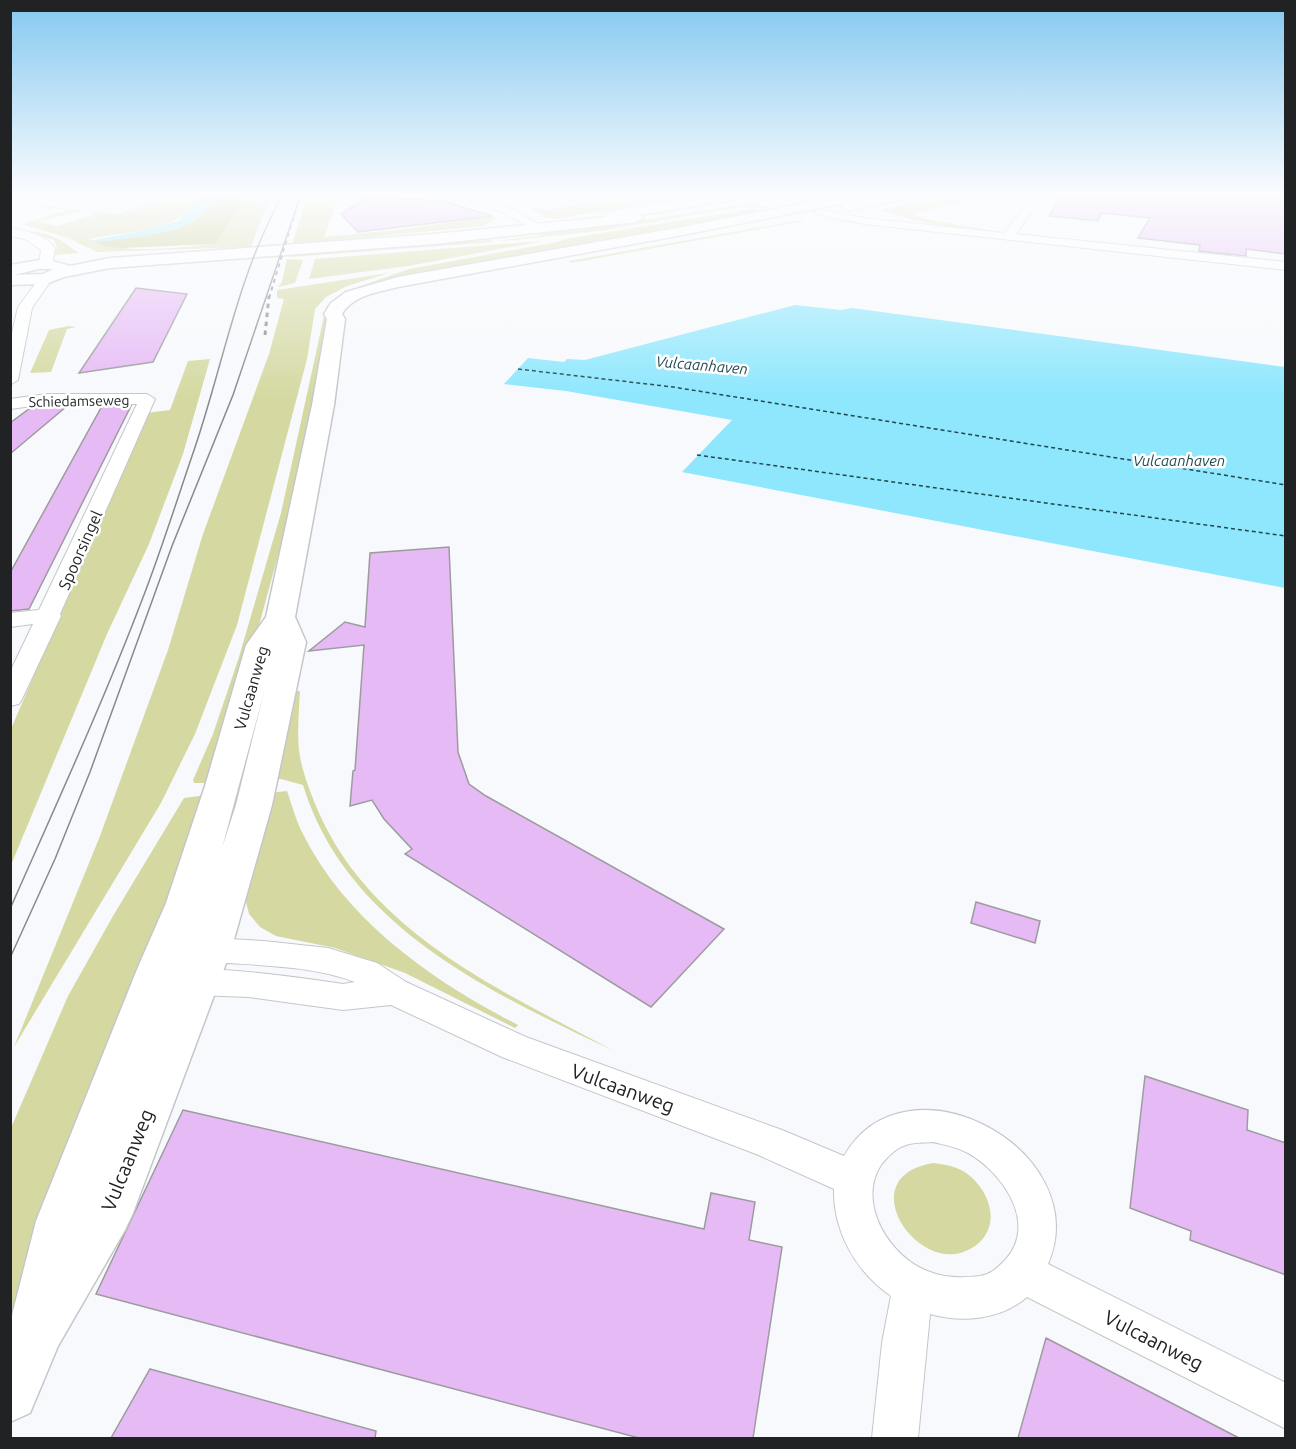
<svg xmlns="http://www.w3.org/2000/svg" width="1296" height="1449" viewBox="0 0 1296 1449" font-family="Ubuntu,sans-serif">
<rect width="100%" height="100%" fill="#f7f9fc"/>
<!-- green -->
<path fill="#d5d9a1" d="M 171,194 L 206,194 C 170,236 139,229 89,239 C 113,255 182,248 212,244 L 217,242 L 247,194 L 275,194 L 262,217 L 251,247 L 97,252 L 68,238 L 25,225 L 26,223 L 71,209 L 83,210 L 38,222 L 57,226 L 97,214 L 90,212 L 92,212 L 121,213 L 175,195 Z
M 308,194 L 339,194 L 324,237 L 397,230 L 494,216 L 496,218 L 484,226 L 292,244 Z
M 637,194 L 696,194 L 558,219 L 540,217 L 544,216 L 531,209 L 539,207 L 547,210 Z
M 957,194 L 987,194 L 959,201 L 967,204 L 953,204 L 911,214 L 929,220 L 988,230 C 952,229 914,221 880,210 Z
M 739,205 L 761,205 L 772,209 L 740,207 L 598,231 L 503,241 L 502,240 L 538,236 L 557,229 L 646,220 Z
M 752,209 L 765,211 L 392,282 L 336,305 L 290,511 L 251,655 L 210,783 L 194,783 L 193,780 L 213,734 L 239,657 L 281,513 L 326,307 L 347,291 L 409,269 L 557,242 L 565,239 Z
M 801,220 L 804,221 L 571,263 L 569,261 Z
M 29,232 C 49,231 63,241 79,253 L 53,255 L 57,247 L 54,240 Z
M 491,240 L 492,242 L 289,257 L 289,255 Z
M 543,241 L 408,266 L 309,279 L 315,259 Z
M 287,259 L 303,260 L 295,283 L 278,287 L 282,282 Z
M 389,273 L 347,286 L 326,297 L 315,309 L 307,359 L 237,625 L 195,734 L 161,803 L 14,1047 L 100,836 L 168,650 L 203,534 L 269,354 L 284,299 L 277,298 L 277,290 Z
M 69,326 L 76,327 L 67,329 L 51,372 L 30,373 L 49,330 Z
M 210,359 L 183,454 L 149,544 L 107,634 L 11,865 L 11,729 L 146,413 L 170,410 L 188,361 Z
M 294,691 L 300,691 C 299,710 297,731 299,750 C 301,768 309,789 316,806 C 368,932 499,989 612,1050 C 490,992 346,926 303,785 L 281,779 L 270,779 Z
M 287,791 C 292,805 296,821 303,834 C 346,921 434,982 518,1025 L 515,1028 L 405,973 L 335,948 L 276,936 L 260,927 L 249,914 L 244,894 L 267,793 Z
M 207,795 L 106,1070 L 11,1315 L 11,1128 L 68,996 L 113,916 L 184,798 Z
M 933,1163 C 943,1164 954,1166 963,1171 C 992,1189 1004,1231 970,1249 C 919,1278 849,1177 933,1163 Z"/>
<!-- forest -->
<path fill="#bec37e" d="M 217,194 L 247,194 L 217,242 L 212,244 L 122,248 L 107,247 L 92,241 C 117,240 177,234 196,219 C 205,213 211,203 217,194 Z"/>
<!-- water -->
<path fill="#8ee7fd" d="M 206,194 L 217,194 C 210,203 204,213 195,220 C 179,231 108,244 88,241 L 143,231 L 178,221 Z
M 795,305 L 841,310 L 852,308 L 1285,367 L 1285,588 L 682,472 L 732,420 L 566,391 L 504,384 L 528,358 L 564,362 L 567,359 L 585,360 Z"/>
<g fill="none" stroke-linecap="round" stroke-linejoin="round">
<!-- ferry -->
<path stroke="#1f4851" stroke-width="1.5" stroke-dasharray="4 3" stroke-linecap="butt" d="M 518,369 L 673,387 L 1286,485
M 697,455 L 1286,536"/>
</g>
<!-- building -->
<path fill="#e6bbf5" stroke="#9d9b9e" stroke-width="1.5" d="M 1072,194 L 1286,194 L 1286,254 L 1246,249 L 1246,256 L 1199,251 L 1200,245 L 1138,238 L 1150,218 L 1101,213 L 1098,221 L 1049,216 L 1062,195 L 1071,196 Z
M 367,197 L 439,200 L 492,216 L 358,232 L 341,214 Z
M 136,288 L 187,294 L 153,362 L 79,373 Z
M 47,406 L 67,406 L 10,454 L 10,423 L 29,409 Z
M 102,406 L 131,406 L 29,609 L 10,611 L 10,573 Z
M 449,547 L 458,752 L 469,784 L 486,796 L 724,929 L 651,1007 L 405,854 L 412,849 L 384,819 L 372,800 L 350,806 L 353,771 L 355,770 L 364,645 L 309,651 L 345,622 L 365,627 L 370,553 Z
M 976,902 L 1040,921 L 1035,943 L 971,923 Z
M 1145,1076 L 1248,1110 L 1247,1130 L 1286,1143 L 1286,1275 L 1190,1240 L 1191,1231 L 1130,1208 Z
M 183,1110 L 704,1229 L 711,1193 L 755,1202 L 749,1240 L 782,1247 L 753,1438 L 639,1438 L 96,1294 Z
M 1046,1338 L 1239,1438 L 1018,1438 Z
M 150,1369 L 376,1431 L 375,1438 L 111,1438 Z"/>
<g fill="none" stroke-linecap="round" stroke-linejoin="round">
<defs>
<path id="minor" d="M 10,194 L 73,204 L 78,207 L 73,210 L 10,199 Z
M 445,194 L 472,194 L 495,200 L 530,194 L 554,194 L 549,197 L 505,205 L 539,224 L 541,230 L 535,233 L 531,232 L 527,225 L 489,206 Z
M 1034,194 L 1044,194 L 1016,234 L 1286,262 L 1286,270 L 864,224 L 819,215 L 814,212 L 819,209 L 864,218 L 1005,233 Z
M 46,275 L 52,279 L 32,308 L 18,380 L 10,385 L 10,342 L 18,307 L 41,276 Z
M 47,394 L 147,394 L 155,399 L 60,614 L 61,616 L 22,699 L 19,704 L 10,706 L 10,672 L 33,624 L 10,627 L 10,613 L 39,610 L 137,404 L 47,404 L 10,409 L 10,399 Z
M 210,938 L 264,941 L 328,948 L 377,963 L 406,982 L 526,1037 L 782,1130 L 844,1156 C 906,1047 1097,1151 1048,1264 L 1286,1383 L 1286,1429 L 1027,1297 C 1001,1320 962,1323 930,1314 L 918,1438 L 872,1438 L 882,1343 L 891,1296 C 856,1272 833,1231 834,1189 L 756,1154 L 502,1057 L 391,1005 L 343,1010 L 249,997 L 197,995 L 174,987 L 170,978 L 174,969 C 187,965 194,969 206,969 C 252,971 297,977 343,984 L 355,982 C 316,967 271,966 229,963 C 215,963 201,966 188,962 L 183,953 L 188,944 ZM 933,1142 C 945,1145 957,1147 968,1153 C 1002,1172 1038,1223 1006,1259 C 997,1268 992,1274 980,1276 C 964,1278 945,1278 930,1272 C 890,1258 856,1203 881,1165 C 887,1157 896,1148 906,1145 C 914,1142 925,1143 933,1142 Z"/>
<path id="tertiary" d="M 10,228 C 27,231 44,234 55,248 L 52,267 L 42,267 L 39,264 L 41,250 L 25,239 L 10,236 Z"/>
<path id="secondary" d="M 717,194 L 750,194 L 743,198 L 640,215 L 643,218 L 636,222 L 434,244 L 110,268 L 64,277 L 46,284 L 10,285 L 10,265 L 46,259 L 70,266 L 110,258 L 434,234 L 606,217 L 607,212 L 612,211 ZM 39,269 L 53,269 L 43,274 L 14,275 Z
M 848,194 L 876,194 L 869,198 L 688,234 L 398,287 C 379,292 353,295 342,314 L 345,319 L 334,405 L 295,617 L 306,642 L 272,805 L 231,950 L 133,1213 L 125,1230 L 58,1346 L 30,1413 L 10,1422 L 10,1323 L 36,1221 L 138,967 L 166,903 L 205,786 L 246,645 L 266,617 L 312,405 L 327,319 L 324,314 L 331,303 L 346,292 L 398,277 L 688,226 ZM 264,692 L 236,805 L 222,848 Z
M 891,194 L 919,194 L 912,198 L 848,211 L 841,207 L 843,204 Z"/>
</defs>
<!-- minor casing -->
<use href="#minor" stroke="#c4c7c9" stroke-width="2"/>
<!-- tertiary casing -->
<use href="#tertiary" stroke="#c4c7c9" stroke-width="2"/>
<!-- secondary casing -->
<use href="#secondary" stroke="#c4c7c9" stroke-width="3"/>
<!-- minor -->
<use href="#minor" fill="#fff" fill-rule="evenodd"/>
<!-- tertiary -->
<use href="#tertiary" fill="#fff" fill-rule="evenodd"/>
<!-- secondary -->
<use href="#secondary" fill="#fff" fill-rule="evenodd"/>
<!-- tram -->
<path stroke="#88898b" stroke-width="1.5" d="M 10,909 C 55,807 102,705 142,600 C 160,554 175,506 191,459 C 223,369 235,280 283,194
M 10,958 L 55,859 L 90,772 L 172,546 L 233,395 L 301,194"/>
<!-- rail-far1 -->
<path stroke="#88898b" stroke-width="2" stroke-dasharray="4 4" stroke-linecap="butt" d="M 269,298 L 298,203"/>
<!-- rail -->
<path stroke="#88898b" stroke-width="3" stroke-dasharray="4.5 4.5" stroke-linecap="butt" d="M 265,335 L 269,296"/>
</g>
<!-- sky -->
<linearGradient id="sky" x2="0" y2="1"><stop stop-color="#84c8f0"/><stop offset="0.49" stop-color="#fbfcfe"/><stop offset="1" stop-color="#fbfcfe" stop-opacity="0"/></linearGradient>
<rect width="1296" height="397" fill="url(#sky)"/>
<g text-anchor="middle" dominant-baseline="central" stroke-width="5" stroke-linejoin="round" paint-order="stroke">
<!-- far-street labels -->
<g font-size="14" fill="#212223" stroke="#fff">
<text transform="translate(79 401) rotate(-1)">Schiedamseweg</text>
</g>
<!-- far-water labels -->
<g font-size="15" font-style="italic" fill="#1f4851" stroke="#fff">
<text transform="translate(702 365) rotate(5)">Vulcaanhaven</text>
<text x="1179" y="460">Vulcaanhaven</text>
</g>
<!-- street labels -->
<g font-size="16" fill="#212223" stroke="#fff">
<text transform="translate(80 550) rotate(-66)">Spoorsingel</text>
<text transform="translate(251 688) rotate(-74)">Vulcaanweg</text>
</g>
<!-- near-street labels -->
<g font-size="20" fill="#212223" stroke="#fff">
<text transform="translate(623 1088) rotate(20)">Vulcaanweg</text>
<text transform="translate(127 1160) rotate(-68)">Vulcaanweg</text>
<text transform="translate(1154 1340) rotate(27)">Vulcaanweg</text>
</g>
</g>
<!-- border -->
<rect width="1296" height="1449" fill="none" stroke="#212223" stroke-width="24"/>
</svg>
